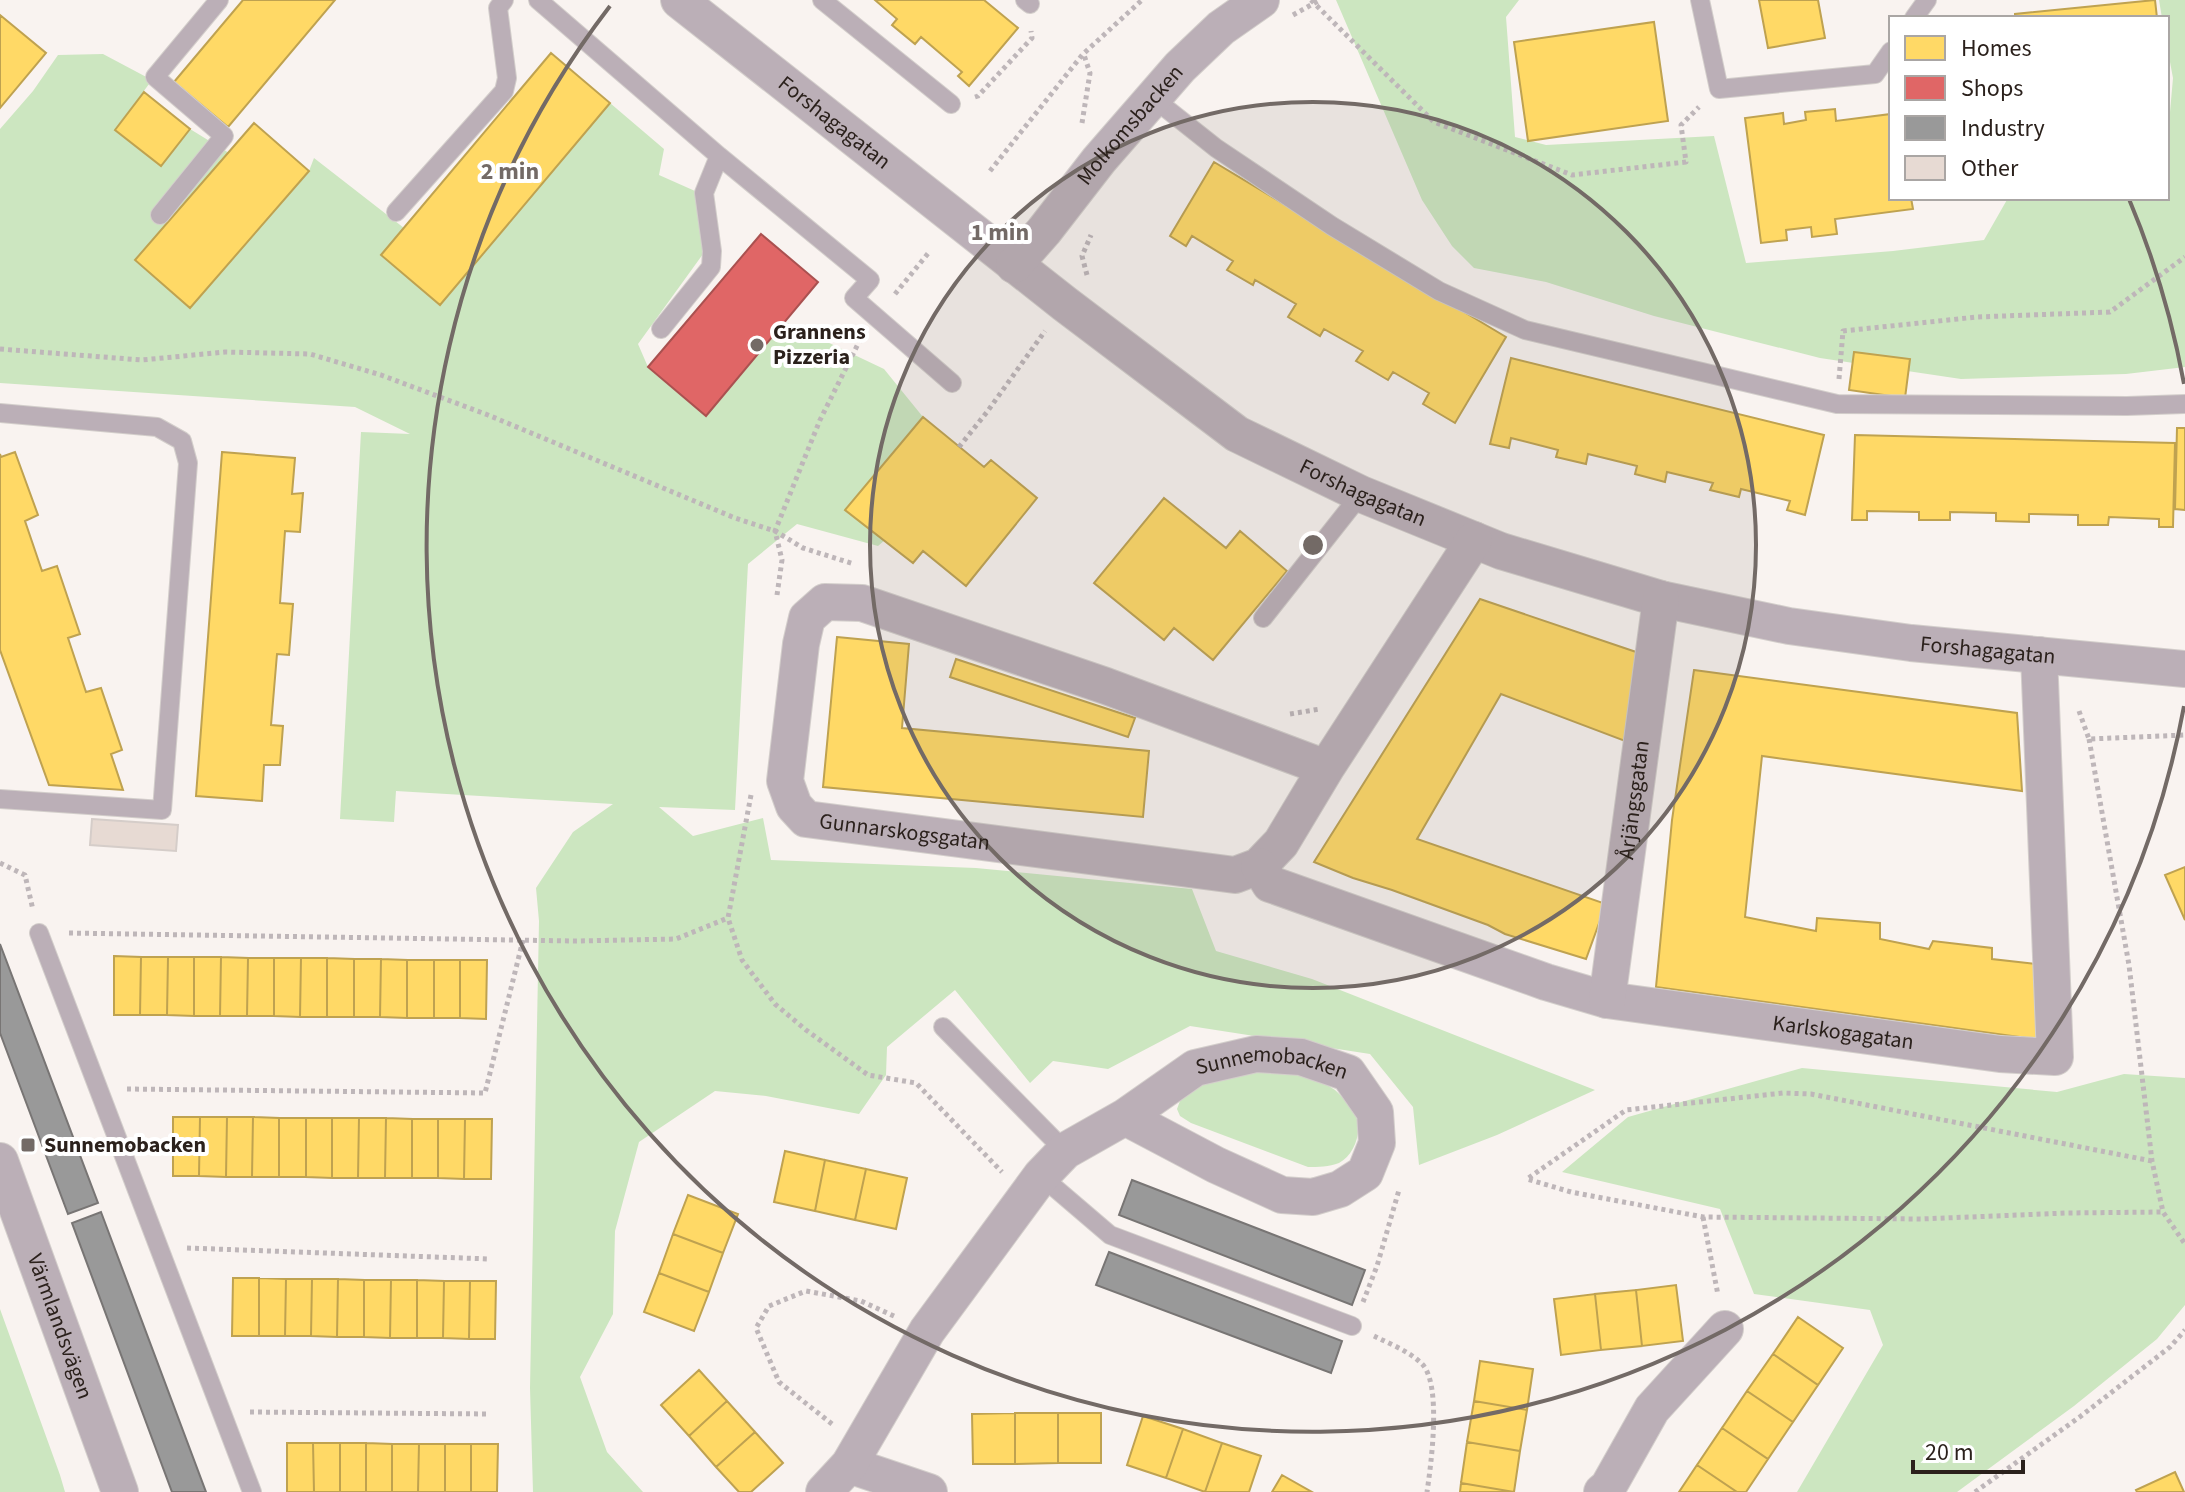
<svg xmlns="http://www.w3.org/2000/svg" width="2185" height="1492" viewBox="0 0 2185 1492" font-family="'Source Sans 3',sans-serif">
<rect width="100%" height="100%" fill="#f9f3f0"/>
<!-- green -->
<path fill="#cce6c0" d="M 1336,0 L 1519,0 L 1506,17 L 1515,137 L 1546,145 L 1714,136 L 1746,263 L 1893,251 L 1984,240 L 2008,198 L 2167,198 L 2167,112 L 2170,112 L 2173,78 L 2167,46 L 2167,18 L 2162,18 L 2159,0 L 2185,0 L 2185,367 L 2126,374 L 1961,379 L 1820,358 L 1654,316 L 1546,282 L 1474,268 L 1452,246 L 1422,200 Z
M 103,54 L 152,80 L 115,130 L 161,166 L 190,129 L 229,153 L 136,260 L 190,308 L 309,171 L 314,158 L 404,228 L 381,255 L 440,305 L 610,103 L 664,149 L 659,175 L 695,191 L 703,254 L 638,344 L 648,367 L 706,415 L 785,322 L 884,369 L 923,417 L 845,510 L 885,540 L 878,546 L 797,524 L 748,564 L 735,810 L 659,807 L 693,836 L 763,818 L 771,860 L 976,868 L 1192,889 L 1216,951 L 1312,979 L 1595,1090 L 1497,1135 L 1419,1165 L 1413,1107 L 1370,1054 L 1190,1026 L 1108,1069 L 1053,1061 L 1030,1083 L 955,990 L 887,1047 L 886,1075 L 859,1114 L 766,1096 L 715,1091 L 639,1142 L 615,1231 L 613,1314 L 580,1377 L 607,1452 L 643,1492 L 533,1492 L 530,1388 L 539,921 L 536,888 L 573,832 L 613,804 L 396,791 L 394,822 L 340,819 L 361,432 L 410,434 L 355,407 L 0,383 L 0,129 L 33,91 L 58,55 Z
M 1802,1068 L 2057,1092 L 2124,1074 L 2185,1078 L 2185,1305 L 2157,1339 L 2074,1406 L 1957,1492 L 1797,1492 L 1883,1345 L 1870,1310 L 1754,1294 L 1720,1209 L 1562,1172 L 1628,1117 Z
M 1250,1069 C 1279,1071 1310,1072 1335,1090 C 1341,1095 1352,1107 1355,1114 C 1363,1130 1355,1155 1339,1163 C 1329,1167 1318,1167 1308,1167 L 1191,1123 L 1180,1116 L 1177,1109 L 1181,1098 L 1204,1084 Z
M 0,1309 L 60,1475 L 65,1492 L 0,1492 Z"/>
<!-- homes -->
<path fill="#ffd966" stroke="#bfa250" stroke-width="2" d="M 243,0 L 335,0 L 228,127 L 174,82 Z
M 875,0 L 984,0 L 1018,28 L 969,86 L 958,76 L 962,72 L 921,37 L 915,44 L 892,25 L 897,19 Z
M 1759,0 L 1818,0 L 1825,38 L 1768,48 Z
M 2155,0 L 2157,18 L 2015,18 L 2015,14 Z
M 0,15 L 46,53 L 0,108 Z
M 1654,22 L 1668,121 L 1528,141 L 1514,42 Z
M 551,53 L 610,103 L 440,305 L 381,255 Z
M 144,92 L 190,129 L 161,166 L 115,130 Z
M 1835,109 L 1836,121 L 1891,114 L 1891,198 L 1911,198 L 1913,209 L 1835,219 L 1837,234 L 1812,237 L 1811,227 L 1786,230 L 1787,240 L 1761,243 L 1745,118 L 1783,113 L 1784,124 L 1806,120 L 1805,112 Z
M 254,123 L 309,171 L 190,308 L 135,260 Z
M 1214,162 L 1506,337 L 1455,423 L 1423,404 L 1429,393 L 1393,372 L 1388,380 L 1356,361 L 1363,351 L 1324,329 L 1320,336 L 1288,317 L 1296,304 L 1255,280 L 1253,285 L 1227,270 L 1233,261 L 1192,236 L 1186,246 L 1170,236 Z
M 1854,352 L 1910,359 L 1905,398 L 1849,390 Z
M 1511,358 L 1824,435 L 1805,515 L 1787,510 L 1790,501 L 1741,489 L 1739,497 L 1710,490 L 1713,483 L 1667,472 L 1665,482 L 1635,474 L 1637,466 L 1588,454 L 1586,464 L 1556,457 L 1558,450 L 1511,438 L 1509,448 L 1490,444 Z
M 923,417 L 984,467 L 991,460 L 1037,498 L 966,586 L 923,551 L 913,563 L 845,510 Z
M 2177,428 L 2185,428 L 2185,510 L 2175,509 Z
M 1855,435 L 2175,443 L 2173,527 L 2159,527 L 2159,519 L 2109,517 L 2108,525 L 2078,525 L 2078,515 L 2029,514 L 2029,522 L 1996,521 L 1996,513 L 1950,512 L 1950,520 L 1919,520 L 1919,512 L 1867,511 L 1867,520 L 1852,520 Z
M 15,452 L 38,515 L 25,521 L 42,571 L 57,566 L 80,634 L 68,638 L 86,692 L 101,688 L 122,750 L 111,754 L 123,790 L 49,785 L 0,650 L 0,454 L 1,457 Z
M 222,452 L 295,458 L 292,494 L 303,493 L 300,532 L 285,531 L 280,603 L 293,604 L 289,655 L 277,654 L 271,725 L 283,726 L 280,765 L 264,765 L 262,801 L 196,796 Z
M 1164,498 L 1226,548 L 1240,531 L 1287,571 L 1213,660 L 1174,628 L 1164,640 L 1094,583 Z
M 1480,599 L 1642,654 L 1625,741 L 1501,694 L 1417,839 L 1606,904 L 1586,959 L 1505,934 L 1488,925 L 1392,890 L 1353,878 L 1314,862 Z
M 837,637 L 909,644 L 902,728 L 1149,751 L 1143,817 L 823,787 Z
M 956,659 L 1135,718 L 1128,737 L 950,677 Z
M 1694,670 L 2017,713 L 2022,791 L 1762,756 L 1745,917 L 1816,931 L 1817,918 L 1880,923 L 1880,939 L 1929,949 L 1933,941 L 1992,948 L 1992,959 L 2037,964 L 2042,1040 L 1656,987 L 1672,820 Z
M 2185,867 L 2185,920 L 2165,875 Z
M 114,956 L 141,957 L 140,1015 L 114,1015 Z
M 141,957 L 168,957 L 167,1015 L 140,1015 Z
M 168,957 L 194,957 L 194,1016 L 167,1015 Z
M 194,957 L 221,957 L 220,1016 L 194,1016 Z
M 221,957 L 248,958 L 247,1016 L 220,1016 Z
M 248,958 L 274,958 L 274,1016 L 247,1016 Z
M 274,958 L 301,958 L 300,1017 L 274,1016 Z
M 301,958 L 327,958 L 327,1017 L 300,1017 Z
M 327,958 L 354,959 L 354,1017 L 327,1017 Z
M 354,959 L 381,959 L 380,1017 L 354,1017 Z
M 381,959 L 407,960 L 407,1018 L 380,1017 Z
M 407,960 L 434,960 L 434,1018 L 407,1018 Z
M 434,960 L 460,960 L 460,1018 L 434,1018 Z
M 460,960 L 487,960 L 486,1019 L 460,1018 Z
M 173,1117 L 200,1117 L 199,1176 L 173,1176 Z
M 200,1117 L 227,1117 L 226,1177 L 199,1176 Z
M 227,1117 L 253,1117 L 252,1177 L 226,1177 Z
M 253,1117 L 279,1118 L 279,1177 L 252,1177 Z
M 279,1118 L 306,1118 L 306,1177 L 279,1177 Z
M 306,1118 L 332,1118 L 332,1178 L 306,1177 Z
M 332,1118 L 359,1118 L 358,1178 L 332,1178 Z
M 359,1118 L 386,1118 L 385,1178 L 358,1178 Z
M 386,1118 L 412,1119 L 412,1178 L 385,1178 Z
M 412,1119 L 438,1119 L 438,1178 L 412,1178 Z
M 438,1119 L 465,1119 L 464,1179 L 438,1178 Z
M 465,1119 L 492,1119 L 491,1179 L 464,1179 Z
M 785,1151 L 825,1160 L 815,1211 L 774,1202 Z
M 825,1160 L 866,1169 L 855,1220 L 815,1211 Z
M 866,1169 L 907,1178 L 896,1229 L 855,1220 Z
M 688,1195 L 738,1214 L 723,1253 L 673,1234 Z
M 673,1234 L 723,1253 L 709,1292 L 659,1273 Z
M 659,1273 L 709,1292 L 694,1331 L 644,1312 Z
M 233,1278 L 259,1278 L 259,1336 L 232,1336 Z
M 259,1278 L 286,1279 L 285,1336 L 259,1336 Z
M 286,1279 L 312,1279 L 311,1336 L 285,1336 Z
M 312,1279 L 338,1279 L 337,1337 L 311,1336 Z
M 338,1279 L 364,1280 L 364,1337 L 337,1337 Z
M 364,1280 L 391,1280 L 390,1338 L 364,1337 Z
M 391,1280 L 417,1280 L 417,1338 L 390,1338 Z
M 417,1280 L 444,1281 L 443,1338 L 417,1338 Z
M 444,1281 L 470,1281 L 469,1339 L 443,1338 Z
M 470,1281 L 496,1281 L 495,1339 L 469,1339 Z
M 1676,1285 L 1683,1341 L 1642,1346 L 1636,1290 Z
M 1636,1290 L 1642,1346 L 1601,1350 L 1595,1294 Z
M 1595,1294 L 1601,1350 L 1561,1355 L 1554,1299 Z
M 1798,1317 L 1843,1348 L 1818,1385 L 1773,1354 Z
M 1773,1354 L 1818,1385 L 1793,1422 L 1747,1391 Z
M 1480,1361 L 1533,1369 L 1527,1410 L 1474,1401 Z
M 699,1370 L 727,1401 L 689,1436 L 661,1405 Z
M 1747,1391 L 1793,1422 L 1768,1459 L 1722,1428 Z
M 727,1401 L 755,1432 L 716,1467 L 689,1436 Z
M 1474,1401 L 1527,1410 L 1520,1451 L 1467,1442 Z
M 1015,1413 L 1015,1464 L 973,1464 L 972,1414 Z
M 1015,1413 L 1058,1413 L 1058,1463 L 1015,1464 Z
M 1058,1413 L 1101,1413 L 1101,1463 L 1058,1463 Z
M 1143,1416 L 1183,1429 L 1166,1478 L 1127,1465 Z
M 1722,1428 L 1768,1459 L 1746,1492 L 1737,1492 L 1697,1465 Z
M 1183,1429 L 1222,1443 L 1205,1492 L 1166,1478 Z
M 755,1432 L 783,1463 L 751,1492 L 739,1492 L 716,1467 Z
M 1467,1442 L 1520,1451 L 1514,1492 L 1461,1483 Z
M 287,1443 L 313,1443 L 314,1492 L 287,1492 Z
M 313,1443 L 340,1443 L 340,1492 L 314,1492 Z
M 340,1443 L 366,1443 L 366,1492 L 340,1492 Z
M 366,1443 L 392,1444 L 392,1492 L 366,1492 Z
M 1222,1443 L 1261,1456 L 1249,1492 L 1205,1492 Z
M 392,1444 L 419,1444 L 418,1492 L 392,1492 Z
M 419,1444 L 445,1444 L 445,1492 L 418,1492 Z
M 445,1444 L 471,1444 L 471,1492 L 445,1492 Z
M 471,1444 L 498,1444 L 497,1492 L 471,1492 Z
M 1697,1465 L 1737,1492 L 1679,1492 Z
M 2175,1472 L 2184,1492 L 2137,1492 L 2136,1490 Z
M 1282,1475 L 1312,1492 L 1272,1492 Z
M 1461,1483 L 1514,1492 L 1460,1492 Z"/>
<!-- shops -->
<path fill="#e06666" stroke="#aa5150" stroke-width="2" d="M 761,234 L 818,282 L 706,416 L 648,367 Z"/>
<!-- industry -->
<path fill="#999" stroke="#787574" stroke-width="2" d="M 0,944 L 98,1203 L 68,1214 L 0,1033 Z
M 1132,1180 L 1365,1270 L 1352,1305 L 1119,1215 Z
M 101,1212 L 206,1492 L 172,1492 L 72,1223 Z
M 1109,1252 L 1342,1341 L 1331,1373 L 1096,1285 Z"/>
<!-- building -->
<path fill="#e7dad3" stroke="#d5cdc9" stroke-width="2" d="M 92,819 L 178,825 L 176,851 L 90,845 Z"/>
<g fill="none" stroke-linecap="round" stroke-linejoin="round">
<defs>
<path id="lane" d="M 538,0 L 719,156 L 870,280 L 854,298 L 952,383
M 822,0 L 951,104
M 1025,0 L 1030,4
M 1700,0 L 1719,89 L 1875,74 L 1891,51
M 1914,18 L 1927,0
M 1153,98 L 1216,148 L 1332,226 L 1439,291 L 1525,330 L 1837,404 L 2127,406 L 2185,404
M 396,212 L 504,91 L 507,78 L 498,8 L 504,0
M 160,215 L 224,136 L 155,77 L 219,0
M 661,329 L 711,267 L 712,251 L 704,193 L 719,156
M 0,413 L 157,427 L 182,441 L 188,463 L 162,810 L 0,799
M 1263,618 L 1361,494
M 39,933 L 252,1492
M 943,1027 L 1065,1151
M 1041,1176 L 1110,1235 L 1352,1326"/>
<g id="street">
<path id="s1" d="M 679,0 L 1065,304 L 1237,434 L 1361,494 L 1501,551 L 1661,599 L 1789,626 L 1911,643 L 2185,669"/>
<path id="s2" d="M 1014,265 L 1044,231 L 1099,160 L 1180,67 L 1221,28 L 1261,0"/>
<path id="s3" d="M 1326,768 L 1106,686 L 862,603 L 825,602 L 807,618 L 801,644 L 785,781 L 794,806 L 806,819 L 1235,875 L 1259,866 L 1281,843 L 1326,768 L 1474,540"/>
<path id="s4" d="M 1259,866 L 1270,884 L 1546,982 L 1607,1000 L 2000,1054 L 2055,1057 L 2039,655"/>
<path id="s5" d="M 1607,1000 L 1661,599"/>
<path id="s6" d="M 0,1161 L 120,1492"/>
<path d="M 849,1465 L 929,1492"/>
<path id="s7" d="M 824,1492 L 849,1465 L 927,1331 L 1041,1176 L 1065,1151 L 1125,1117 L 1195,1068 L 1256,1054 L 1301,1057 L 1348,1073 L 1375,1112 L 1377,1143 L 1365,1173 L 1340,1189 L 1313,1197 L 1282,1195 L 1216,1165 L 1125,1117"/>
<path d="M 1602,1492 L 1608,1487 L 1652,1409 L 1725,1329"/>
</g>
</defs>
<!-- lane casing -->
<use href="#lane" stroke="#d3cecb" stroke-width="20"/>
<!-- street casing -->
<use href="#street" stroke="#d3cecb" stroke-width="38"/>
<!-- path -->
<path stroke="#beb6b9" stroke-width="5" stroke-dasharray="4 4" stroke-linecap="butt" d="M 1311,0 L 1434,122 L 1572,175 L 1686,162 L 1681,125 L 1699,107
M 1293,15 L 1320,0
M 975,97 L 978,96 L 1032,38 L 1031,31
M 1082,123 L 1090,73 L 1084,55
M 990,171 L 1083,54 L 1142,0
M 1087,275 L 1082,256 L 1091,235
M 895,294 L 930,251
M 0,349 L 142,360 L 225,352 L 310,354 L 381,375 L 488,415 L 735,518 L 775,531 L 803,548 L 854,564
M 1839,379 L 1843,331 L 1977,317 L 2110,312 L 2185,257
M 959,447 L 987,412 L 1045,331
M 777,595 L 782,560 L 775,531 L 820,420 L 860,340
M 2079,711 L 2089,739 L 2185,735
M 1290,714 L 1320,709
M 2089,739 L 2129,965 L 2152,1161 L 2163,1212 L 2185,1244
M 751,795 L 728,918 L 742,960 L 775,1004 L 806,1030 L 868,1075 L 916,1083 L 1002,1172
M 0,863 L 25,875 L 33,910
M 69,933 L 576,941 L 676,939 L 728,918
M 127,1089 L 485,1093 L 523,940
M 2152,1161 L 1811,1094 L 1783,1093 L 1626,1110 L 1527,1179 L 1571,1192 L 1703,1217 L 1921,1219 L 2067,1213 L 2163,1212
M 1703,1217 L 1718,1295
M 187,1248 L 490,1259
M 1363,1302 L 1377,1266 L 1399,1190
M 1374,1336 C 1390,1344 1409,1351 1422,1364 C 1442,1384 1431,1465 1427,1492
M 250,1412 L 490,1414
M 832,1424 L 779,1382 L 756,1328 L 769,1306 L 806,1291 L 861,1301 L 896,1317
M 1975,1492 L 2081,1416 L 2170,1347 L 2185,1330"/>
<!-- lane -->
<use href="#lane" stroke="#bbafb7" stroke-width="18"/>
<!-- street -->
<use href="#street" stroke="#bbafb7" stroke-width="36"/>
</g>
<!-- distance rings -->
<circle cx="1313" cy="545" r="443" fill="#736a66" fill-opacity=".12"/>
<g fill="none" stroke="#736a66" stroke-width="4">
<circle cx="1313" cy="545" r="443"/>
<path d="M2184 706A886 886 0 1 1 610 6M2129 199A886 886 0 0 1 2184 384"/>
</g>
<!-- markers -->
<g fill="#736a66" stroke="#fff" stroke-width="3">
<circle cx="757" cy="345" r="8"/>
<rect x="20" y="1137" width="16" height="16" rx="4"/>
</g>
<g text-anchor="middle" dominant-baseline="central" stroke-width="8" stroke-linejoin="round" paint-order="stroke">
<!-- street labels -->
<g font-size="22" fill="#2b211c" stroke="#fff">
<text stroke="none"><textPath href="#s1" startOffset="198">Forshagagatan</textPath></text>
<text stroke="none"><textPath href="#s2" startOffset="182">Molkomsbacken</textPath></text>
<text stroke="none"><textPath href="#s1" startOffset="846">Forshagagatan</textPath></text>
<text stroke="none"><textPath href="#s1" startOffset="1494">Forshagagatan</textPath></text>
<text stroke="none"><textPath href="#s5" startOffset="202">Årjängsgatan</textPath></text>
<text stroke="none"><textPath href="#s3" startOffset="862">Gunnarskogsgatan</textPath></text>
<text stroke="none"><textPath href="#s4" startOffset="616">Karlskogagatan</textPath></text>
<text stroke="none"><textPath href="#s7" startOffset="652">Sunnemobacken</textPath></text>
<text stroke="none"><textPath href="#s6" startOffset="176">Värmlandsvägen</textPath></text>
</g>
<!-- poi labels -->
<g font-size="22" font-weight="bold" fill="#2b211c" stroke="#fff" text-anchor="start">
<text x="773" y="332">Grannens<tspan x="773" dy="25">Pizzeria</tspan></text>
<text x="44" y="1145">Sunnemobacken</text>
</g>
</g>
<circle cx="1313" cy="545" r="12" fill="#736a66" stroke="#fff" stroke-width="4"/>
<g font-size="24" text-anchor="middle" font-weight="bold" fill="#736a66" stroke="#fff" stroke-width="8" stroke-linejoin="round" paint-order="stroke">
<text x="510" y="179">2 min</text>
<text x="1000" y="240">1 min</text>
</g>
<!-- legend -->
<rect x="1889" y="16" width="280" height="184" fill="#ffffff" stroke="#aaa6a4" stroke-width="2"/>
<rect x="1905" y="36" width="40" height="24" fill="#ffd966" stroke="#aaa6a4" stroke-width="2"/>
<text x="1961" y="56" font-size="24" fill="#2b211c">Homes</text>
<rect x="1905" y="76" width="40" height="24" fill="#e06666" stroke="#aaa6a4" stroke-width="2"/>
<text x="1961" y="96" font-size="24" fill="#2b211c">Shops</text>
<rect x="1905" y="116" width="40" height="24" fill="#999999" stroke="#aaa6a4" stroke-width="2"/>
<text x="1961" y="136" font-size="24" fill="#2b211c">Industry</text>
<rect x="1905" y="156" width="40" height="24" fill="#e7dad3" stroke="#aaa6a4" stroke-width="2"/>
<text x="1961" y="176" font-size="24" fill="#2b211c">Other</text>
<!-- scale -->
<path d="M1913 1460v12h110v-12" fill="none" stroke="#2b211c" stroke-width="4"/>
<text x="1925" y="1460" font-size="24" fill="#2b211c" stroke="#ffffff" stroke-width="6" paint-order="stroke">20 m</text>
</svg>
